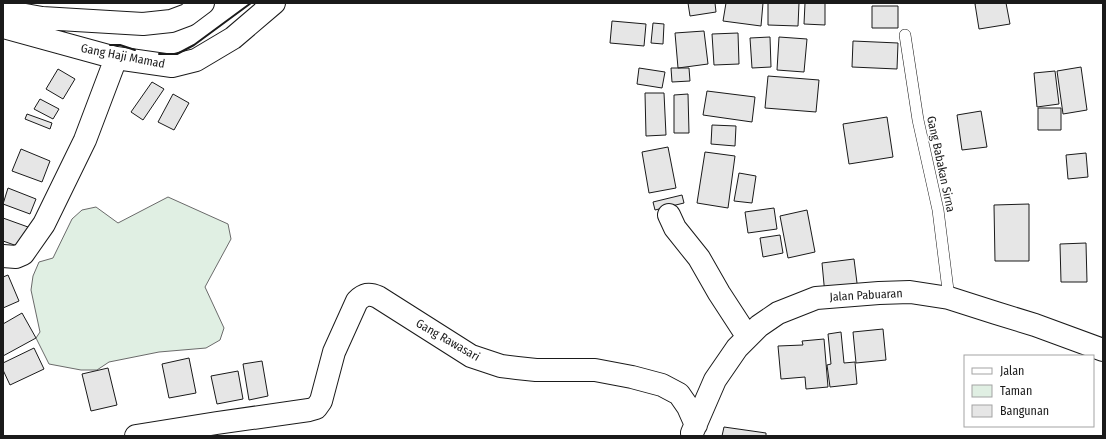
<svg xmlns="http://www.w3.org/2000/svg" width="1106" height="439" viewBox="0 0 1106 439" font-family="'Fira Sans Condensed',sans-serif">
<rect width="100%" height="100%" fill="#fff"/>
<!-- green -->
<path fill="#e0efe3" stroke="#6a6a6a" d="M 168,197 L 228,224 L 231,239 L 205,287 L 224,328 L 220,340 L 206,348 L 159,352 L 109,362 L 97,370 L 81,370 L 49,364 L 36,338 L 40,332 L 31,290 L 33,276 L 39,262 L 53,258 L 72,219 L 82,210 L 96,207 L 118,223 Z"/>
<!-- building -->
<path fill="#e6e6e6" stroke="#1a1a1a" d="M 688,3 L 715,3 L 716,12 L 690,16 Z
M 726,3 L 763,3 L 761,26 L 723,21 Z
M 768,3 L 799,3 L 798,26 L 768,25 Z
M 805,3 L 825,3 L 825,25 L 804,24 Z
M 978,3 L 1006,3 L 1010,24 L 979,29 L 975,4 Z
M 872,6 L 898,6 L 898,28 L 872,28 Z
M 612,21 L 646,24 L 644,46 L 610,43 Z
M 653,23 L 664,24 L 663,44 L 651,43 Z
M 704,31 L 708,64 L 678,68 L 675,33 Z
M 738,33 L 739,64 L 714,65 L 712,34 Z
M 770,37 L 771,67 L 752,68 L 750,38 Z
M 779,37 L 807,39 L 804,72 L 777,70 Z
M 853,41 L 898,43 L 897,69 L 852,67 Z
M 1081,67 L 1087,110 L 1063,114 L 1057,71 Z
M 639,68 L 665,72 L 662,88 L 637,84 Z
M 671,68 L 689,68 L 690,81 L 672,82 Z
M 58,69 L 75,79 L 63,99 L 46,89 Z
M 1055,71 L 1059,104 L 1037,107 L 1034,73 Z
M 768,76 L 819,80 L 816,112 L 765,108 Z
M 152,82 L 164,89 L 143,120 L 131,112 Z
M 707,91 L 755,97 L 752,122 L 703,115 Z
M 645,93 L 664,93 L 666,135 L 646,136 Z
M 173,94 L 189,103 L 174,130 L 158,122 Z
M 688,94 L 689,133 L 674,133 L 674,95 Z
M 40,99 L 59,109 L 53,119 L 34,109 Z
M 1038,108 L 1061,108 L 1061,130 L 1038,130 Z
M 981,111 L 987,147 L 962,150 L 957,115 Z
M 27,114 L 52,123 L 50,129 L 25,119 Z
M 887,117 L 893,157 L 849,164 L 843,124 Z
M 712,125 L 736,126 L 735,146 L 711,144 Z
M 668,147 L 676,188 L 649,193 L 642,152 Z
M 21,149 L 50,161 L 42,182 L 12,171 Z
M 705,152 L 735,156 L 728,208 L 697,203 Z
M 1086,153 L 1088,177 L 1068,179 L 1066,155 Z
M 739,173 L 756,176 L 752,203 L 734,201 Z
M 8,188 L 36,199 L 30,214 L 3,204 Z
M 682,195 L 684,203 L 655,210 L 653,202 Z
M 1029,204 L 1029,261 L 995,261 L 994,205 Z
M 774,208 L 777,229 L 748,233 L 745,212 Z
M 807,210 L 815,252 L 788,258 L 780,216 Z
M 3,218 L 28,227 L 20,247 L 3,241 Z
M 780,235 L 783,253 L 763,257 L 760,238 Z
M 1086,243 L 1087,282 L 1061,282 L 1060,244 Z
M 854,259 L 858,291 L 825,295 L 822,263 Z
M 8,275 L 19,301 L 3,308 L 3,277 Z
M 22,313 L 36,338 L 3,356 L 3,324 Z
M 883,329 L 886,360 L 856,363 L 853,332 Z
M 841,332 L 844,363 L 855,362 L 857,384 L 830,387 L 827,365 L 831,364 L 828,334 Z
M 824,339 L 828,387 L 806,389 L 805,377 L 781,379 L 778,346 L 803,345 L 802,341 Z
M 34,348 L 44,369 L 10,385 L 3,370 L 3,363 Z
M 189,358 L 196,393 L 169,398 L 162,364 Z
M 262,361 L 268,396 L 249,400 L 243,364 Z
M 108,368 L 117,405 L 91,411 L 82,374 Z
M 238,371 L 243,399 L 217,404 L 211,376 Z
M 724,427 L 766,433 L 766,436 L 722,436 Z"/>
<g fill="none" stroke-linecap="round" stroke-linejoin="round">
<defs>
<path id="lane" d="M 905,35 L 918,120 L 938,210 L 949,298"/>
<path id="street" d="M 3,11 L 42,18 L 143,24 L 171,21 L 187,15 L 203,3
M 3,27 L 116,58 L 172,66 L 196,60 L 233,38 L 274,3
M 669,215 L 675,228 L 699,258 L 719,293 L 747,336
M 3,256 L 16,257 L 23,254 L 44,224 L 85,140 L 116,58
M 692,433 L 715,380 L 737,348 L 759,326 L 778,313 L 816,298 L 879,293 L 910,292 L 949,298 L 996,313 L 1035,325 L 1103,350
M 136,436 L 217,423 L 309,410 L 316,408 L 321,401 L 334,352 L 357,301 C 364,294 369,293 378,297 L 471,356 L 501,366 L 517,368 L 536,370 L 595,370 L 632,377 L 662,385 L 679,394 L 688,407 L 696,425"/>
</defs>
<!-- lane casing -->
<use href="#lane" stroke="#1a1a1a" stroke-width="12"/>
<!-- street casing -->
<use href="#street" stroke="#1a1a1a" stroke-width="24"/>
<!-- lane -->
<use href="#lane" stroke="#fff" stroke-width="11"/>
<!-- street -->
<use href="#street" stroke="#fff" stroke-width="22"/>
<!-- wall -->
<path stroke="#1a1a1a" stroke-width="2" d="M 110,45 L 120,45 L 135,50
M 159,54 L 177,54 L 194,45 L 251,3"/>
</g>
<g text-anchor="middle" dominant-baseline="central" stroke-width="3" stroke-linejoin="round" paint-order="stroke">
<!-- street labels -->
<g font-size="12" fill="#1a1a1a" stroke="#fff">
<text transform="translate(123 56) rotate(11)">Gang Haji Mamad</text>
<text transform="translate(941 164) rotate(78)">Gang Babakan Sirna</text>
<text transform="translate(866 295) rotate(-3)">Jalan Pabuaran</text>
<text transform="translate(448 340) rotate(30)">Gang Rawasari</text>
</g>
</g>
<!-- border -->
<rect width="1106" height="439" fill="none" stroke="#1a1a1a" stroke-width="8"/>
<!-- legend -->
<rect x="964" y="355" width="130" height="72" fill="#ffffff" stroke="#a3a3a3"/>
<rect x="972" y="368" width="20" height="6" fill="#ffffff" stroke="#a3a3a3"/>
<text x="1000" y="375" font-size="12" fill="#1a1a1a">Jalan</text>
<rect x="972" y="385" width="20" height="12" fill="#e0efe3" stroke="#a3a3a3"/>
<text x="1000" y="395" font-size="12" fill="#1a1a1a">Taman</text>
<rect x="972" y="405" width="20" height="12" fill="#e6e6e6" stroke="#a3a3a3"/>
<text x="1000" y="415" font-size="12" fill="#1a1a1a">Bangunan</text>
</svg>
